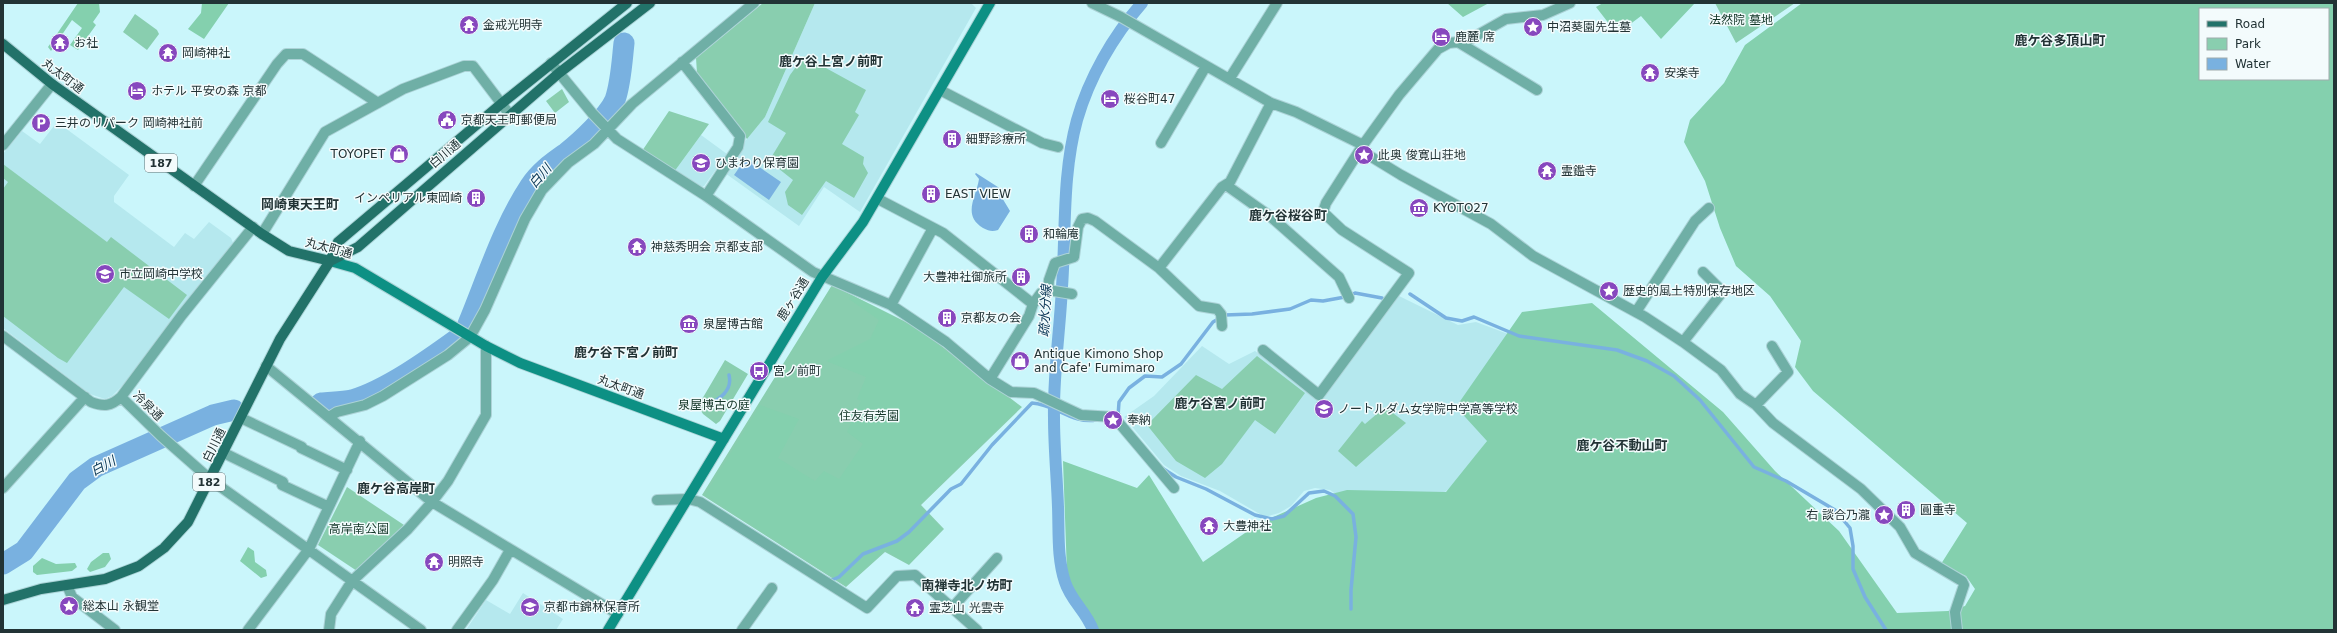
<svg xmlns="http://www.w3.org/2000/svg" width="2337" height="633" viewBox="0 0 2337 633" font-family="'DejaVu Sans','Noto Sans JP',sans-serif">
<rect width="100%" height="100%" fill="#caf6fb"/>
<!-- built -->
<path fill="#b5e8ee" d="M 815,3 L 971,3 L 976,8 L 860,212 L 824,187 L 799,226 L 725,173 L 742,145 L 765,117 Z
M 57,122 L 129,175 L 114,196 L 114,202 L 174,247 L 185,233 L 194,239 L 209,222 L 231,238 L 233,243 L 124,384 L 112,396 L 105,399 L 90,394 L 3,328 L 3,154 L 22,131 L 40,144 Z
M 701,135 L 727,154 L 704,186 L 699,188 L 674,172 Z
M 1399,296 L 1458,325 L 1476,322 L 1508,334 L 1526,388 L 1458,480 L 1431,505 L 1343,499 L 1330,490 L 1315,488 L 1304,491 L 1291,506 L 1279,513 L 1265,517 L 1220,491 L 1181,476 L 1164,465 L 1124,417 L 1154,396 L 1202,346 L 1229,364 L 1255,351 L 1322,400 Z
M 523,593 L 563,619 L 556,630 L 466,630 L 486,600 L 510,614 Z"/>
<!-- green -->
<path fill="#89ceaf" d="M 763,3 L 815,3 L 765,117 L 747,139 L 697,73 L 696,58 Z
M 1715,3 L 1795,3 L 1736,43 Z
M 135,14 L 157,30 L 159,34 L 147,50 L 123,32 Z
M 804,56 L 866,90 L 855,112 L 859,115 L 842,144 L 864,157 L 863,164 L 868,173 L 854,198 L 826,181 L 802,215 L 788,205 L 785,192 L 793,180 L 769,161 L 786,133 L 768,122 L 790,75 Z
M 562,89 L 569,102 L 555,113 L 546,101 Z
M 669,111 L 709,124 L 674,172 L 642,151 Z
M 3,164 L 107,242 L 111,237 L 187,295 L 169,319 L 124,287 L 67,363 L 58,358 L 3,316 L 3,189 L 8,182 L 3,178 Z
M 832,285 L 918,328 L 1022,407 L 921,505 L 944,529 L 909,565 L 885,552 L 846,587 L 702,495 Z
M 1257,356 L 1305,393 L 1275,434 L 1255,420 L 1222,464 L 1205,478 L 1176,461 L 1147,425 L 1196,375 L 1222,389 Z
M 725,360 L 748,374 L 720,421 L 716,424 L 703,414 L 698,406 Z
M 1385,407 L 1406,423 L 1356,467 L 1338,451 L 1362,421 L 1365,424 Z
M 347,487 L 404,525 L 357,571 L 318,545 Z"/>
<!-- forest -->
<path fill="#84d0ae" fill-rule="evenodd" d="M 78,3 L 99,3 L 100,12 L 93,22 L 96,25 L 78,50 L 70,45 L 82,28 L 72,20 L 51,51 L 48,47 Z
M 202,3 L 229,3 L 204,39 L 188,29 L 201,13 Z
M 1447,3 L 1489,3 L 1463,17 Z
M 1603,3 L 1695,3 L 1661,39 L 1641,16 L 1617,34 L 1596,7 Z
M 1802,3 L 2334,3 L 2334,630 L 1090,630 L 1067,573 L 1063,461 L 1137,488 L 1149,475 L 1203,562 L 1258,524 L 1316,498 L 1347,490 L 1446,492 L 1487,441 L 1456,407 L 1522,312 L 1592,303 L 1723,412 L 1775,471 L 1839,531 L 1897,613 L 1948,611 L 1965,606 L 1975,589 L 1966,576 L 1941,564 L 1967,523 L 1813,391 L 1795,367 L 1801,341 L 1770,296 L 1736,266 L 1720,228 L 1705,181 L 1684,142 L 1690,120 L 1724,83 L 1745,45 ZM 2200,9 L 2328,9 L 2328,79 L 2200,79 Z
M 851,295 L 917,329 L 1020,407 L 919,505 L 942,529 L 909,564 L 885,550 L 846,585 L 705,495 L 760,405 L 799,419 L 778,458 L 815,481 L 824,471 L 839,479 L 863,444 L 847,432 L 861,401 L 857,399 L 866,377 L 826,361 L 870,339 L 879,320 L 849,299 Z
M 248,547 L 254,551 L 255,562 L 266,570 L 267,576 L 261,578 L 240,561 Z
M 103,553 L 109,553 L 111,559 L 105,567 L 90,572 L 87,569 L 91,562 Z
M 42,558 L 56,564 L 75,563 L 77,567 L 72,571 L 37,575 L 33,572 L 33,566 Z"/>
<!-- water -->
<path fill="#79b1e0" d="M 746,158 L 781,182 L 769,200 L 734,175 Z
M 976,173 L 1001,189 L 1001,196 L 1010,211 L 998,230 C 992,232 989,231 983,228 C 962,215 976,198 979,179 L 975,174 Z"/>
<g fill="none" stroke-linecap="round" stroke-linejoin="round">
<!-- stream -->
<path stroke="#79b1e0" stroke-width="3.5" d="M 1410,294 L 1446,318 L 1462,321 L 1474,317 L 1519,336 L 1617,350 L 1647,361 L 1674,376 L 1700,400 L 1754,467 L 1786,481 L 1835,510 L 1850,528 L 1853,546 L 1853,569 L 1865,597 L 1886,630
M 423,362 L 424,363
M 707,406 C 719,399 733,391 729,375
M 1118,416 L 1119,402 L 1129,388 L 1145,376 L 1162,377 L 1181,364 L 1213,322 L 1225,315 L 1252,314 L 1290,309 L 1311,300 L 1323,301 L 1345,297 L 1355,293 L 1382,298
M 1162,468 L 1176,477 L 1206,489 L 1255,515 L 1272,519 L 1284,516 L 1309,493 L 1324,491 L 1335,496 L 1353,514 L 1356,537 L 1351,590 L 1351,609
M 827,578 L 832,580 L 839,577 L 863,554 L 897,541 L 909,532 L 951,489 L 961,484 L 992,445 L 1032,403 C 1055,404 1072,424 1096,420"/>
<!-- canal -->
<path stroke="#79b1e0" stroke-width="12" d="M 1093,630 C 1086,611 1071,601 1065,582 C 1057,558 1059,532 1058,507 C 1057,478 1054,448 1054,418 C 1053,375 1060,330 1062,287 C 1066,231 1062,175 1077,120 C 1089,78 1113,36 1142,3"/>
<!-- river -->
<path stroke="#79b1e0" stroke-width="21" d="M 468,324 C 487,278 503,227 530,186 C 540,171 552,163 566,153 C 580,142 608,116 615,100 C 621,83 622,61 624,43
M 321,403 C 331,402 343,402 352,400 C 386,390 428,360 457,339
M 3,564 L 24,551 L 77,481 L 96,467 L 213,415 L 234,410"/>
<defs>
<path id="street" d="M 1092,3 L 1121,17 L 1271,103 L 1296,112 L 1363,145
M 1458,42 L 1537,90
M 682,62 L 740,136 L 738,147 L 706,196
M 551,63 L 592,113 L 617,139 L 706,196 L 813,272 L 891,305 L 946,342 L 990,379 L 1011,392 L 1034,393 L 1081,415 L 1114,417 L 1174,488
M 1230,78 L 1277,3
M 940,90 L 1042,143 L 1058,147
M 1161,143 L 1206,66
M 3,145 L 52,84
M 1360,150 L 1401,175 L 1491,224 L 1533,256 L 1645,317 L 1683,342 L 1721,370 L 1740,394 L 1756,405 L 1773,423 L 1861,489 L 1900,527 L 1915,553 L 1962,581 L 1964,585 L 1955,612 L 1957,630
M 1226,185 L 1271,217 L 1339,277 L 1349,298
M 194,186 L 277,64 L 286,54 L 303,54 L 378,103
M 878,199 L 943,233 L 1033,304
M 262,234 L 325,132 L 403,89 L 464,66 L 473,66 L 510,115
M 1159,268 L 1222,187 L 1230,182 L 1271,103
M 1048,290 L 1049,280 L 1055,263 L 1074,257 L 1078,227 L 1082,219 L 1088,218 L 1095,221 L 1159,268 L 1199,306 L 1217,309 L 1221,314 L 1222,326
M 891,305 L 933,228
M 1636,312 L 1695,221 L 1709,208
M 3,336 L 91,402 C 104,407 111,406 121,397 L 182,315 L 253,227
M 1683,342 L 1720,295 L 1720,289 L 1703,272
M 1263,350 L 1319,395 L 1409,273 L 1342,230 L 1323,212 L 1326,203 L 1363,145 L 1399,95 L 1438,49 L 1449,43 L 1467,41 L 1506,19 L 1543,15 L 1570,3
M 266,366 L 432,502 L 618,614
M 990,379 L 1029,316 L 1033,304 L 1041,293 L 1048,290 L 1072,294
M 121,397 L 161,436 L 211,480 L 421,630
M 1756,405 L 1788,372 L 1772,346
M 329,417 L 337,412 L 365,405 L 383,396 L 448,355 L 470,337 L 485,310 L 525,219 L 542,190 L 568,163 L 594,144 L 632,104 L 754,3
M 241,418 L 302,447
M 301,448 L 347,470
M 224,453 L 283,482
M 282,485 L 329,507
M 3,488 L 85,397
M 657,500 L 688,499 L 700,502 L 867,608 L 897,576 L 915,575 L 977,630
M 67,585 L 72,597 L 115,630
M 952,608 L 997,558
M 248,630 L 309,549 L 360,441
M 329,630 L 331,614 L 352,581 L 408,529 L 432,502 L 448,481 L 486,415 L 486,346
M 457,630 L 493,580 L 510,550
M 742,630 L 772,588"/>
<path id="secondary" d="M 330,261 L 355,268 L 486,346 L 520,363 L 724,439
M 608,630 L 822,277 L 863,222 L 990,3"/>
<path id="primary" d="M 3,44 L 52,84 L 262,234 L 289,251 L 330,261
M 330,261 L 358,247 L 559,73 L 650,3
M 3,600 L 41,589 L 105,579 L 139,566 L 164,548 L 188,522 L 280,339 L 330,261 L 338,242 L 501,104 L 627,3"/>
</defs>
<!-- street casing -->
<use href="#street" stroke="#acd3d7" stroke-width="12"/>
<!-- secondary casing -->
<use href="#secondary" stroke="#acd3d7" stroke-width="12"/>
<!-- primary casing -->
<use href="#primary" stroke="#acd3d7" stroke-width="12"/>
<!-- street -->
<use href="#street" stroke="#6fafa6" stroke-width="10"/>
<!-- secondary -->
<use href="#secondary" stroke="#0d9084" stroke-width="10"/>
<!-- primary -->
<use href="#primary" stroke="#227269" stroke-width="10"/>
</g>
<!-- icons -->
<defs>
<symbol id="temple-disc" viewBox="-11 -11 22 22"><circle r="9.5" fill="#8748be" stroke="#f3fbfc"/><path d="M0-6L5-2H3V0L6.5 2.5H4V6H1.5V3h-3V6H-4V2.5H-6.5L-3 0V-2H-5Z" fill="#fff"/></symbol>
<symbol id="sight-disc" viewBox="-11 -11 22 22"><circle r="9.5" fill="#8748be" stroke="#f3fbfc"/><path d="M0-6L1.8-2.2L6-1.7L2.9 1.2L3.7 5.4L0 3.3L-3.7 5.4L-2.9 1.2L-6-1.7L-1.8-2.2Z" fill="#fff"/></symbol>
<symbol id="hotel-disc" viewBox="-11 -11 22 22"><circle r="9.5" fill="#8748be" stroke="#f3fbfc"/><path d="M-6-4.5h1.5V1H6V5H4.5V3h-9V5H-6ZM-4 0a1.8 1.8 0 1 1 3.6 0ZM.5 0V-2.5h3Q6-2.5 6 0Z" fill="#fff"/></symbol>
<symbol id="civic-disc" viewBox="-11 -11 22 22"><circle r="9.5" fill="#8748be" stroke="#f3fbfc"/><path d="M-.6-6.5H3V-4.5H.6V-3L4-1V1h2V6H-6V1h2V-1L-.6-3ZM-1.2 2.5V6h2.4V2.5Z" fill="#fff"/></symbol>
<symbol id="parking-disc" viewBox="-11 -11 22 22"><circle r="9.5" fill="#8748be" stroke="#f3fbfc"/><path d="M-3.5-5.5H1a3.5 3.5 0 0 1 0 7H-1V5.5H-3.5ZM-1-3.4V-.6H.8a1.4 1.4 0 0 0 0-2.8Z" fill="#fff"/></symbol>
<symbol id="building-disc" viewBox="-11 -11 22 22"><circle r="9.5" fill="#8748be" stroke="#f3fbfc"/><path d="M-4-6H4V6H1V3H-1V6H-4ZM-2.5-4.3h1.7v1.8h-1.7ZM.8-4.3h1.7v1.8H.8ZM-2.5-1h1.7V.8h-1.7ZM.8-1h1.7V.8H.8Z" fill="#fff"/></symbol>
<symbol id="shop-disc" viewBox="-11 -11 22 22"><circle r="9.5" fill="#8748be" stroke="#f3fbfc"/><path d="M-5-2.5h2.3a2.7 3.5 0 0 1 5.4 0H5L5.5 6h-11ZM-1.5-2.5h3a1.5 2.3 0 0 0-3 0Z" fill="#fff"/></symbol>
<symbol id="school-disc" viewBox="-11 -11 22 22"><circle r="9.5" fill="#8748be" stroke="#f3fbfc"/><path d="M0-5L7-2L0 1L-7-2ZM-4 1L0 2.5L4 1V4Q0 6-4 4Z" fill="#fff"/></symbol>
<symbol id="museum-disc" viewBox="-11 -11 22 22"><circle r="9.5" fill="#8748be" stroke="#f3fbfc"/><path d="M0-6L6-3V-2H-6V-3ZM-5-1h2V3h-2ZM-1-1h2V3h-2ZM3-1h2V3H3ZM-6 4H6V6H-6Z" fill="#fff"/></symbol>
<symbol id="bus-disc" viewBox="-11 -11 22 22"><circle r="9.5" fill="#8748be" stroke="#f3fbfc"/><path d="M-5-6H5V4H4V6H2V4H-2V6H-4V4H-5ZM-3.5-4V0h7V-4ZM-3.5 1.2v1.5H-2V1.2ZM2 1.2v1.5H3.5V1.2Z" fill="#fff"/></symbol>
</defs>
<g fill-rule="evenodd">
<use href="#temple-disc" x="458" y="14" width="22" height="22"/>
<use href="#sight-disc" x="1522" y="16" width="22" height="22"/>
<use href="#hotel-disc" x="1430" y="26" width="22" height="22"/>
<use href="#temple-disc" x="49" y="32" width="22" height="22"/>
<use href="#temple-disc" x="157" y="42" width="22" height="22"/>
<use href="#temple-disc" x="1639" y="62" width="22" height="22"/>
<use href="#hotel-disc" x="126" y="80" width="22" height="22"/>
<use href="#hotel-disc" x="1099" y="88" width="22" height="22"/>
<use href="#civic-disc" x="436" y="109" width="22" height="22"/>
<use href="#parking-disc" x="30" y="112" width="22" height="22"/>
<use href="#building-disc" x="941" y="128" width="22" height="22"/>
<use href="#shop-disc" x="388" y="143" width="22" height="22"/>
<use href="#sight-disc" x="1353" y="144" width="22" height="22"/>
<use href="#school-disc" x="690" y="152" width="22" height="22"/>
<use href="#temple-disc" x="1536" y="160" width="22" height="22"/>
<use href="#building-disc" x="920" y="183" width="22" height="22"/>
<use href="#building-disc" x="465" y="187" width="22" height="22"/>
<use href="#museum-disc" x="1408" y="197" width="22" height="22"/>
<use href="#building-disc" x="1018" y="223" width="22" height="22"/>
<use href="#temple-disc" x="626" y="236" width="22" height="22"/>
<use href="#school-disc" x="94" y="263" width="22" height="22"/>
<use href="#building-disc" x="1010" y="266" width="22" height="22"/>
<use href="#sight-disc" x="1598" y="280" width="22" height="22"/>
<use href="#building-disc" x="936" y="307" width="22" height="22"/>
<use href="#museum-disc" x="678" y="313" width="22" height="22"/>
<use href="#shop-disc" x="1009" y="350" width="22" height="22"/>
<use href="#bus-disc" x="748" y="360" width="22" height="22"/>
<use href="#school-disc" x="1313" y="398" width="22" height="22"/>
<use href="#sight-disc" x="1102" y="409" width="22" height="22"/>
<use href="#building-disc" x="1895" y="499" width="22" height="22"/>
<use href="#sight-disc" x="1873" y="504" width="22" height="22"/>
<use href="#temple-disc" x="1198" y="515" width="22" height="22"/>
<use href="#temple-disc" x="423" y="551" width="22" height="22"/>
<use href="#sight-disc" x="58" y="595" width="22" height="22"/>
<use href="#school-disc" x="519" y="596" width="22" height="22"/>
<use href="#temple-disc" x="904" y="597" width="22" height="22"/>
</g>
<g text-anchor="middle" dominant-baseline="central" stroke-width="3" stroke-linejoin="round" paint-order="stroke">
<!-- shield labels -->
<g fill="#f3fbfc" stroke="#616f71" stroke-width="1">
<rect x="145" y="154" width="32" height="18" rx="3"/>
<rect x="193" y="473" width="32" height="18" rx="3"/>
</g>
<g font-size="11" font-weight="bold" fill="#223335">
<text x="161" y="163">187</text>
<text x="209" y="482">182</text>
</g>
<!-- park labels -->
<g font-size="12" fill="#143729" stroke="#f3fbfc">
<text x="1741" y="20">法然院 墓地</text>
<text x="714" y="405">泉屋博古の庭</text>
<text x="869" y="416">住友有芳園</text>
<text x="359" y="529">高岸南公園</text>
</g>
<!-- poi labels -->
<g font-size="12" fill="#223335" stroke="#f3fbfc" text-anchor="start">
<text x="483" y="25">金戒光明寺</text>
<text x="1547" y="27">中沼葵園先生墓</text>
<text x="1455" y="37">鹿麓 席</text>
<text x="74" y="43">お社</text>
<text x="182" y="53">岡崎神社</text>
<text x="1664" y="73">安楽寺</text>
<text x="151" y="91">ホテル 平安の森 京都</text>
<text x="1124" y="99">桜谷町47</text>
<text x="461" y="120">京都天王町郵便局</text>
<text x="55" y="123">三井のリパーク 岡崎神社前</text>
<text x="966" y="139">細野診療所</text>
<text x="385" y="154" text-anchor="end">TOYOPET</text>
<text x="1378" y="155">此奥 俊寛山荘地</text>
<text x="715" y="163">ひまわり保育園</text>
<text x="1561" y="171">霊鑑寺</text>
<text x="945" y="194">EAST VIEW</text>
<text x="462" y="198" text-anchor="end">インペリアル東岡崎</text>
<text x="1433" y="208">KYOTO27</text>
<text x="1043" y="234">和輪庵</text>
<text x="651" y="247">神慈秀明会 京都支部</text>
<text x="119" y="274">市立岡崎中学校</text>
<text x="1007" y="277" text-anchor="end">大豊神社御旅所</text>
<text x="1623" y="291">歴史的風土特別保存地区</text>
<text x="961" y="318">京都友の会</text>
<text x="703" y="324">泉屋博古館</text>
<text x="1034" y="354">Antique Kimono Shop<tspan x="1034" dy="14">and Cafe' Fumimaro</tspan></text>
<text x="773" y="371">宮ノ前町</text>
<text x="1338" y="409">ノートルダム女学院中学高等学校</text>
<text x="1127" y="420">奉納</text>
<text x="1920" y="510">圓重寺</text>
<text x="1870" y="515" text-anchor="end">右 談合乃瀧</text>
<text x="1223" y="526">大豊神社</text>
<text x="448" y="562">明照寺</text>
<text x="83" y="606">総本山 永観堂</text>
<text x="544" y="607">京都市錦林保育所</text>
<text x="929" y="608">霊芝山 光雲寺</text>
</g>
<!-- street labels -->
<g font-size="12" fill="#223335" stroke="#f3fbfc">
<text transform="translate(63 76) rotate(37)">丸太町通</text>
<text transform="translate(445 154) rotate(-41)">白川通</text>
<text transform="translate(329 248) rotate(15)">丸太町通</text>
<text transform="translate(793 299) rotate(-58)">鹿ヶ谷通</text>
<text transform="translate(621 387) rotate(20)">丸太町通</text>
<text transform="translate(148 406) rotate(44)">冷泉通</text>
<text transform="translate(214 445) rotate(-64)">白川通</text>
</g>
<!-- neighbourhood labels -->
<g font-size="13" font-weight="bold" fill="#223335" stroke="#f3fbfc">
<text x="2060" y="40">鹿ケ谷多頂山町</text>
<text x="831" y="61">鹿ケ谷上宮ノ前町</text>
<text x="300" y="204">岡崎東天王町</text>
<text x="1288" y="215">鹿ケ谷桜谷町</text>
<text x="626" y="352">鹿ケ谷下宮ノ前町</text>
<text x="1220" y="403">鹿ケ谷宮ノ前町</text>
<text x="1622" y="445">鹿ケ谷不動山町</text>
<text x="396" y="488">鹿ケ谷高岸町</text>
<text x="967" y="585">南禅寺北ノ坊町</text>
</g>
<!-- water labels -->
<g font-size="13" font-style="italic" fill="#083554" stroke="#f3fbfc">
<text transform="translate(540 176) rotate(-49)">白川</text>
<text transform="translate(1045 311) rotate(-87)">疏水分線</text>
<text transform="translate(103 466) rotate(-28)">白川</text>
</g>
</g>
<!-- border -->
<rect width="2337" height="633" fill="none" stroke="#223335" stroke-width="8"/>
<!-- legend -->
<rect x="2199" y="8" width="130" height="72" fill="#f3fbfc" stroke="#9fabac"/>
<rect x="2207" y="21" width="20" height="6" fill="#227269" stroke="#9fabac"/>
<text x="2235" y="28" font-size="12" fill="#223335">Road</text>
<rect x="2207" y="38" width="20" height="12" fill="#89ceaf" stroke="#9fabac"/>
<text x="2235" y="48" font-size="12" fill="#223335">Park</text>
<rect x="2207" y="58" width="20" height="12" fill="#79b1e0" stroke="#9fabac"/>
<text x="2235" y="68" font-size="12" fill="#223335">Water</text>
</svg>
